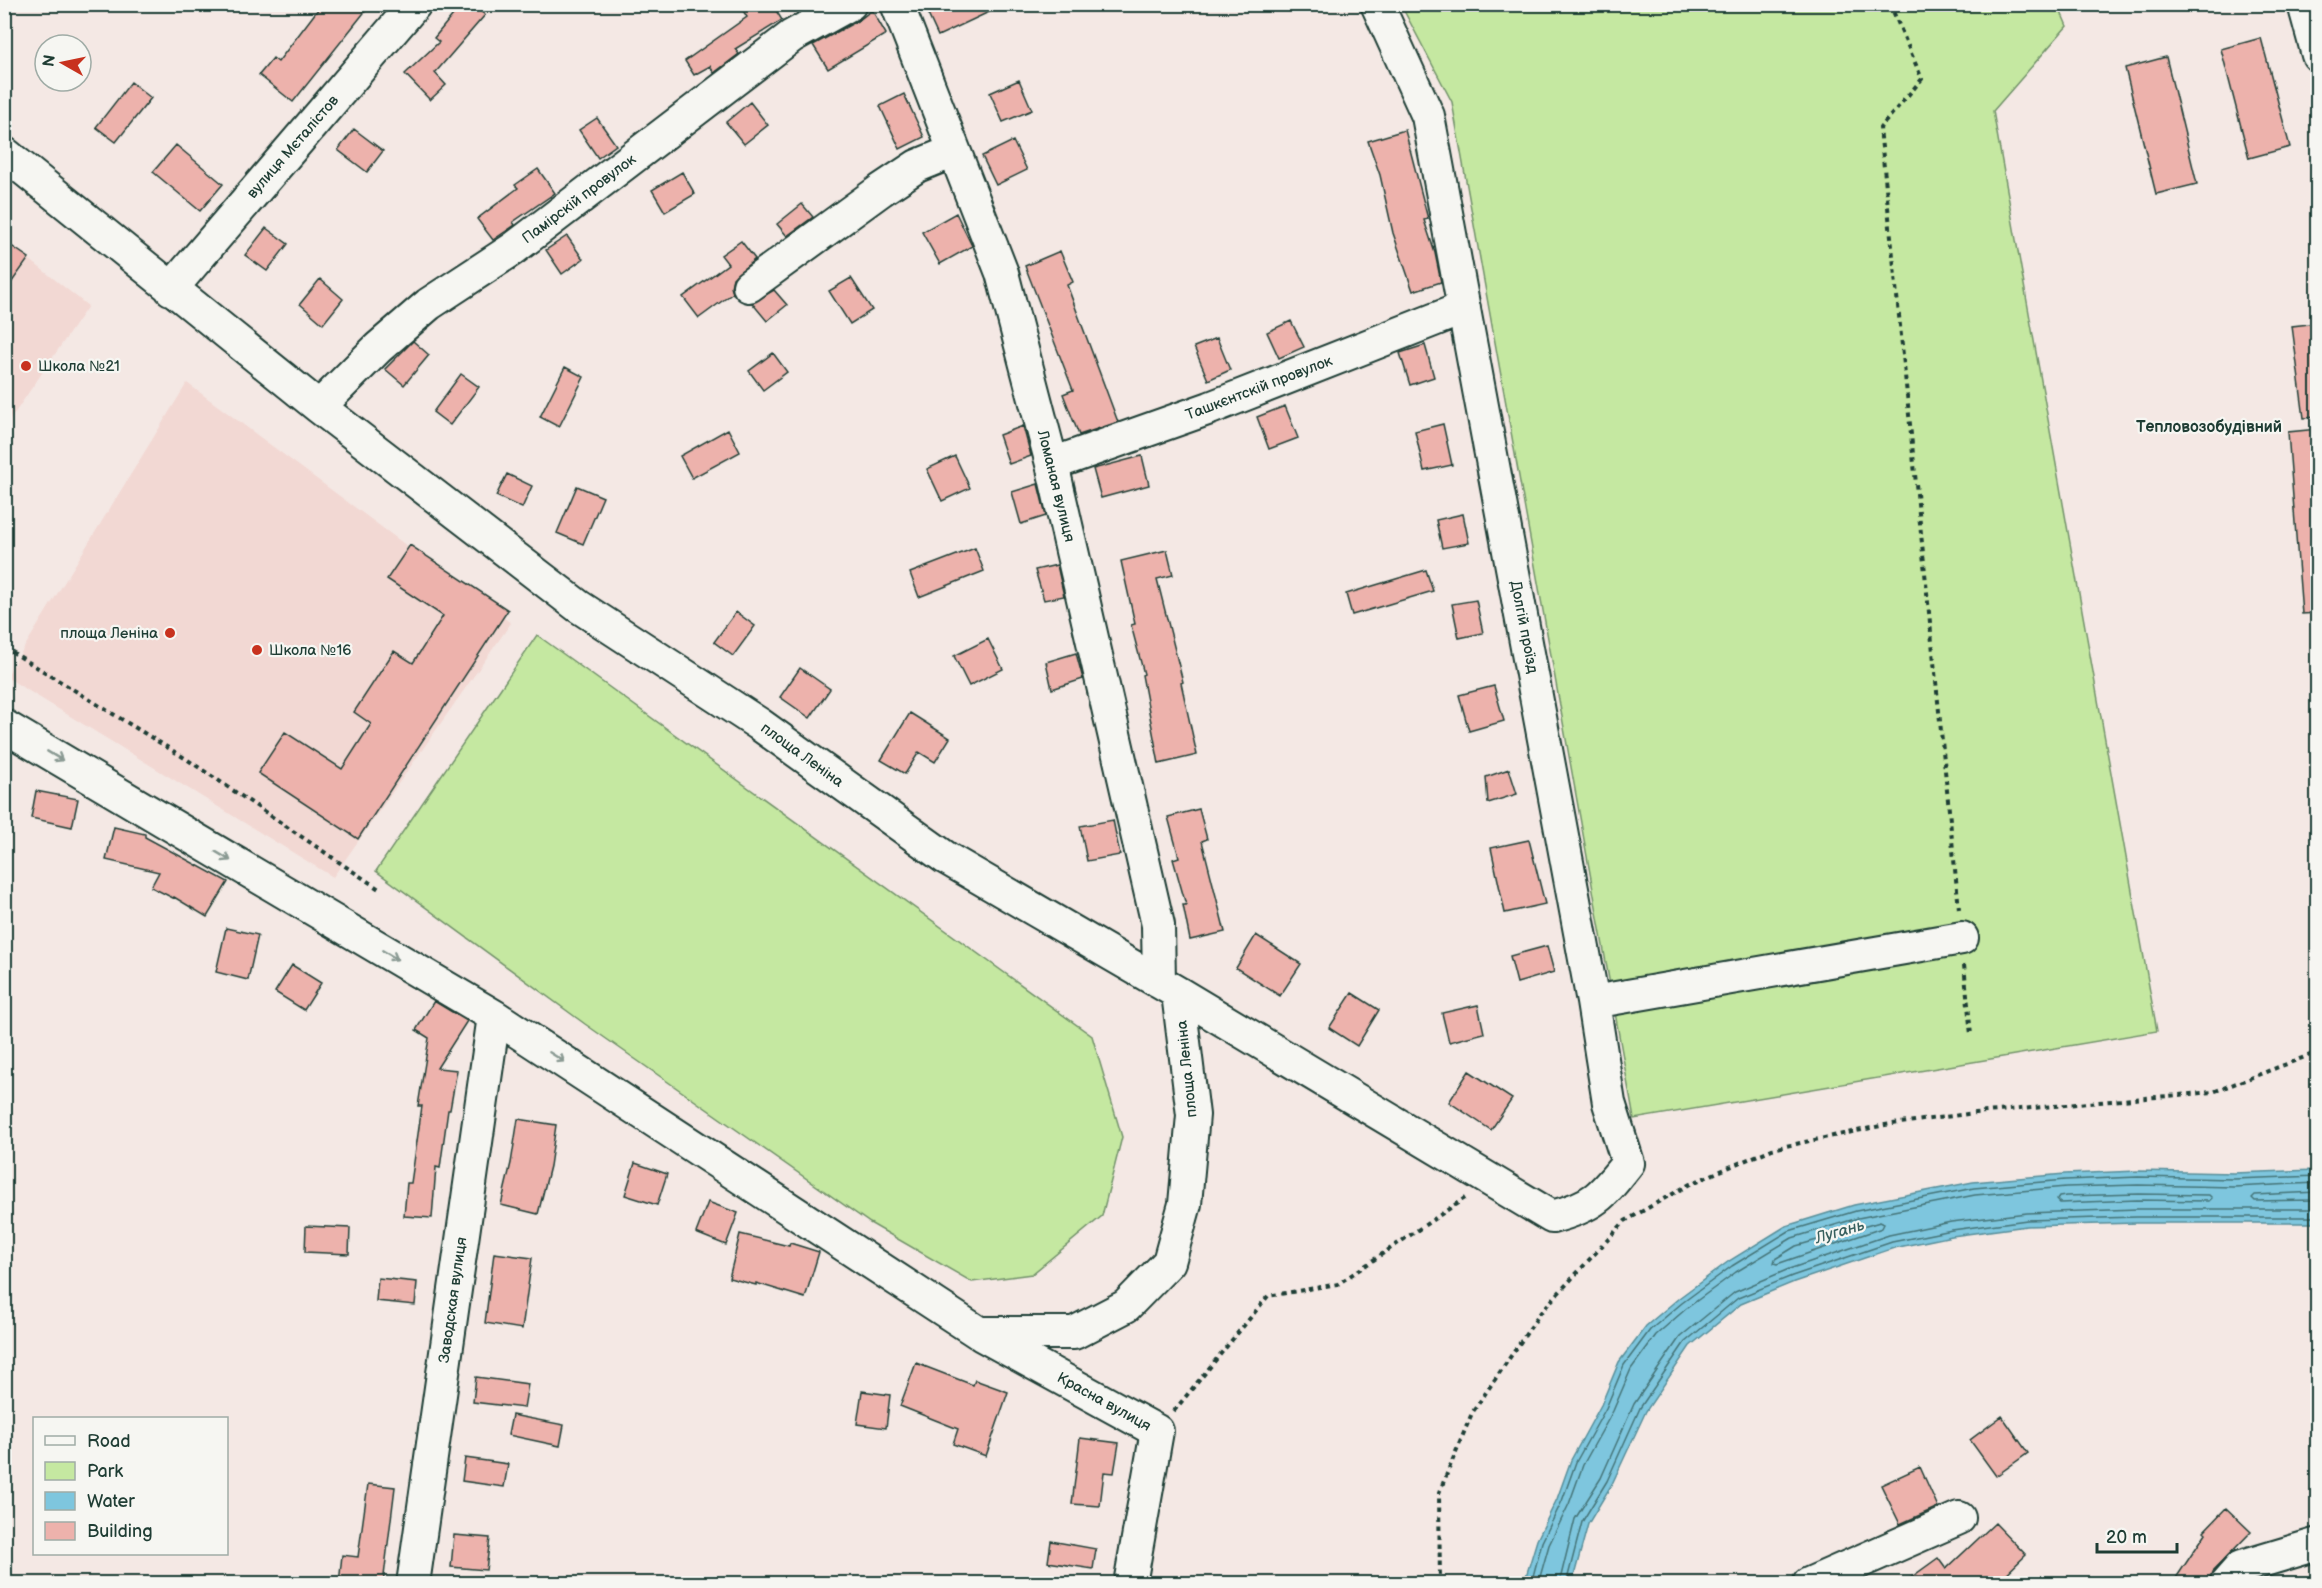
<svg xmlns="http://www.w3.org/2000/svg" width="2322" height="1588" viewBox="0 0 2322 1588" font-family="'Balsamiq Sans',sans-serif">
<rect width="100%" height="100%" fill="#f4e8e4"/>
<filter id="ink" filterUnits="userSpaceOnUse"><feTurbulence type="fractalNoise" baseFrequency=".0167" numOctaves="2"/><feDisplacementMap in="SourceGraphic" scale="12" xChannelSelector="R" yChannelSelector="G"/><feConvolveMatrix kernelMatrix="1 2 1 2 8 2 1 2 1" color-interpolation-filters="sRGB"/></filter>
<g filter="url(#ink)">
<!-- built -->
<path fill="#f2d8d3" d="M 5,240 L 88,306 L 5,427 Z
M 187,383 L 511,623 L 333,877 L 6,677 Z"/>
<!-- green -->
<path fill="#c5e8a1" stroke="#72926a" stroke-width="1.5" d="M 1401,5 L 2058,5 L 2067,26 L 1993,111 L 2157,1031 L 1634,1119 L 1452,102 Z
M 537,635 L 1092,1036 L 1122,1137 L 1102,1216 L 1032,1274 L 972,1282 L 870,1223 L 585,1024 L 376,871 Z"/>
<!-- water -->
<path fill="#7ec6de" stroke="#588f9a" stroke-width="1.5" d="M 2317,1170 L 2317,1223 L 2137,1223 L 2027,1226 L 1952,1236 L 1894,1248 L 1794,1282 L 1741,1304 L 1690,1346 L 1646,1411 L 1612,1484 L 1588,1524 L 1572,1583 L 1524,1583 L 1537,1540 L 1557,1499 L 1571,1460 L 1601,1405 L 1619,1362 L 1646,1326 L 1679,1298 L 1729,1261 L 1786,1226 L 1854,1205 L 1973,1182 L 2065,1174 L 2138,1171 L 2234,1173 Z"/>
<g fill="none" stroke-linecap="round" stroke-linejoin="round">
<!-- shore -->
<path stroke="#457478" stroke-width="1.5" d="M 2318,1192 L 2255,1195 L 2252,1198 L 2255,1201 L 2318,1200
M 2138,1194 L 2209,1195 L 2212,1198 L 2209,1201 L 2137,1200 L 2060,1203 L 2057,1200 L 2059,1197 L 2066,1196 Z
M 1880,1222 L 1884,1224 L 1882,1228 L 1777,1264 L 1774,1263 L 1775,1259 L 1796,1246 Z
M 1531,1584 L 1542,1542 L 1562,1501 L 1576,1462 L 1606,1408 L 1624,1365 L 1650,1330 L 1682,1303 L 1732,1266 L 1789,1231 L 1856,1211 L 1974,1188 L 2065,1180 L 2138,1177 L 2234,1179 L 2318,1176
M 1538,1584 L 1549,1545 L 1569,1504 L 1583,1465 L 1613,1411 L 1631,1369 L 1656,1335 L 1687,1308 L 1736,1272 L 1792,1238 L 1858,1218 L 1975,1195 L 2066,1187 L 2138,1185 L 2234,1187 L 2318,1183
M 1559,1584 L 1575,1519 L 1601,1478 L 1634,1404 L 1680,1337 L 1735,1292 L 1789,1269 L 1889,1235 L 1951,1222 L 2027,1213 L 2137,1209 L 2318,1209
M 1566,1584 L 1582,1522 L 1607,1481 L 1640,1408 L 1685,1342 L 1738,1298 L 1792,1276 L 1892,1242 L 1952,1230 L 2027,1220 L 2137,1217 L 2318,1217"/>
</g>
<!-- building -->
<path fill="#edb2ac" stroke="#1f3d34" stroke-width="1.5" d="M 322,4 L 371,4 L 293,102 L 259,75 L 273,58 L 278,62 Z
M 462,4 L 472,4 L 485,15 L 435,73 L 446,85 L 430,100 L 405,74 L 439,42 L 434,38 Z
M 739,4 L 772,4 L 782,20 L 735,49 L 739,54 L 714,73 L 710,66 L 694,75 L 685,61 L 747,17 Z
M 938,4 L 1006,4 L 938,36 L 926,10 Z
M 872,10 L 886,34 L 828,69 L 813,45 L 859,20 Z
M 2261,38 L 2290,147 L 2249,158 L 2221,49 Z
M 2166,57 L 2197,184 L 2156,194 L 2125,68 Z
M 1019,80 L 1032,110 L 1003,122 L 990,93 Z
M 131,82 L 151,98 L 116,142 L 96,127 Z
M 904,94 L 924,137 L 900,149 L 880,106 Z
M 750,102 L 768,125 L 744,144 L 726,122 Z
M 597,118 L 616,145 L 598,158 L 579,130 Z
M 354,129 L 383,151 L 367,172 L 338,150 Z
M 1405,130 L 1428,219 L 1424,220 L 1435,253 L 1441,282 L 1413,291 L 1393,233 L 1380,175 L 1368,141 Z
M 1013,141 L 1027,170 L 996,185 L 982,156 Z
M 176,145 L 223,184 L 200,211 L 153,172 Z
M 538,169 L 555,193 L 513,222 L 515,225 L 493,240 L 477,219 L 518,188 L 515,185 Z
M 682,172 L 695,194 L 665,212 L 652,190 Z
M 802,204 L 813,217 L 787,236 L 777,224 Z
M 956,213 L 972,246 L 940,264 L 922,232 Z
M 266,228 L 288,244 L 267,271 L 245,255 Z
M 567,236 L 583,259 L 562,274 L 546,250 Z
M 4,241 L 29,258 L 4,293 Z
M 741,241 L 755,259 L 733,278 L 731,287 L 733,293 L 699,318 L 683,297 L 728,264 L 721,255 Z
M 1060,251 L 1073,282 L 1067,285 L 1118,422 L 1079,435 L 1063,394 L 1073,390 L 1025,266 Z
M 851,278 L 872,310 L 850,324 L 829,291 Z
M 320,279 L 343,299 L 323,324 L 300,304 Z
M 774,290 L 787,305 L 767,321 L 752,303 Z
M 1291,321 L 1304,347 L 1279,358 L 1267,332 Z
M 2318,323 L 2318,417 L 2304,418 L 2292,326 Z
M 1217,338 L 1230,370 L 1208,380 L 1194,347 Z
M 413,341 L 429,355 L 404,385 L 385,369 Z
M 1425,345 L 1434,377 L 1410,385 L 1400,353 Z
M 773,353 L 787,372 L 763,390 L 749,371 Z
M 565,367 L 584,377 L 559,427 L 540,417 Z
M 461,374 L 479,387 L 450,425 L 433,412 Z
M 1285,406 L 1298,438 L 1269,449 L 1257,417 Z
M 1443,424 L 1452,465 L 1424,471 L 1415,431 Z
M 1023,426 L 1031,456 L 1009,464 L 999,435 Z
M 728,429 L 740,452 L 692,478 L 680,456 Z
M 2318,429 L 2318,613 L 2302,614 L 2288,432 Z
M 955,456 L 970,488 L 942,501 L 927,469 Z
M 1142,456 L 1149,485 L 1101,498 L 1093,469 Z
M 507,474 L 532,486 L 522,508 L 496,496 Z
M 1038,484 L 1046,516 L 1021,524 L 1012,492 Z
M 577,486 L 603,497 L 583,544 L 557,533 Z
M 1463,514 L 1469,543 L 1442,548 L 1436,520 Z
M 410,545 L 508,610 L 358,839 L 258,773 L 285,732 L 342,769 L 371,724 L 354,712 L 394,651 L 413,663 L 443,616 L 387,579 Z
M 975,548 L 984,571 L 919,597 L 910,573 Z
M 1167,550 L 1173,575 L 1157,579 L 1183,682 L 1181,683 L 1197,755 L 1159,764 L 1142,675 L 1144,674 L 1131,625 L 1135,624 L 1121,561 Z
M 1057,565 L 1064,596 L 1044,600 L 1035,570 Z
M 1426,570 L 1433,591 L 1352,615 L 1346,594 Z
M 1476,600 L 1483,633 L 1459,638 L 1452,604 Z
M 736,612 L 755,626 L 733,656 L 714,642 Z
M 988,639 L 1003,669 L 969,686 L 954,656 Z
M 1076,653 L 1083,679 L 1052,689 L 1046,662 Z
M 800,668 L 830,689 L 810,718 L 780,697 Z
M 1494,686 L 1504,721 L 1469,731 L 1459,695 Z
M 910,713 L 950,738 L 935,762 L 919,752 L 905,774 L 881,760 Z
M 1509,769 L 1517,794 L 1488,803 L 1486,777 Z
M 36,791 L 78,799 L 72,827 L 31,818 Z
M 1199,809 L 1207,839 L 1202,841 L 1225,932 L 1190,940 L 1183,905 L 1186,905 L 1173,859 L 1179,857 L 1168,817 Z
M 1113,820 L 1120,855 L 1087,861 L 1080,826 Z
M 114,827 L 145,834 L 145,837 L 228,882 L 207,917 L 174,897 L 173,898 L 151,887 L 159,872 L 106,860 Z
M 1529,840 L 1545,904 L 1505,913 L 1491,848 Z
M 226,928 L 258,935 L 248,980 L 216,972 Z
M 1256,935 L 1301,964 L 1280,996 L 1236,968 Z
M 1547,946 L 1554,972 L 1517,983 L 1510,956 Z
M 292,965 L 321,983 L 304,1010 L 275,992 Z
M 1352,993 L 1379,1010 L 1357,1046 L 1329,1028 Z
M 434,1001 L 467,1021 L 437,1068 L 457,1070 L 450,1110 L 448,1110 L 440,1168 L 436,1167 L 432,1218 L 404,1216 L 407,1183 L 411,1183 L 422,1106 L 418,1106 L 429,1038 L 416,1030 Z
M 1478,1005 L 1484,1033 L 1449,1042 L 1442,1013 Z
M 1469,1071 L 1512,1099 L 1491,1130 L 1449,1102 Z
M 518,1119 L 556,1125 L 550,1166 L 538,1214 L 501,1205 L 511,1163 Z
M 635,1163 L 667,1174 L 657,1205 L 625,1195 Z
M 708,1202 L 738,1213 L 726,1245 L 696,1233 Z
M 306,1226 L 350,1228 L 349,1254 L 305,1252 Z
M 740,1234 L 789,1246 L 790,1243 L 819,1252 L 805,1298 L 756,1283 L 756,1285 L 729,1278 Z
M 494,1253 L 532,1258 L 522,1329 L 485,1323 Z
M 378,1278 L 417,1282 L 415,1305 L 376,1301 Z
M 916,1363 L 973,1385 L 975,1380 L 1008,1392 L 986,1456 L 953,1444 L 958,1429 L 900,1406 Z
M 476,1377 L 528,1384 L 524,1408 L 473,1402 Z
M 862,1391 L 890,1395 L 886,1428 L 857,1424 Z
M 512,1415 L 564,1425 L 560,1446 L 508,1435 Z
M 2002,1416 L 2028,1453 L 1996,1476 L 1970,1440 Z
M 1080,1438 L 1119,1443 L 1114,1473 L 1104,1472 L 1100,1506 L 1072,1504 Z
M 465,1458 L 508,1464 L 504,1487 L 462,1481 Z
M 1920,1467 L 1938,1507 L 1900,1524 L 1881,1485 Z
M 368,1484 L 395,1487 L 383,1584 L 339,1584 L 342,1555 L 358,1557 Z
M 2226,1508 L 2251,1532 L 2212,1572 L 2208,1584 L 2172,1584 L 2206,1533 L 2204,1531 Z
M 1995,1523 L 2026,1555 L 1996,1584 L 1902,1584 L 1938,1558 L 1946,1569 Z
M 454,1535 L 490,1538 L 486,1570 L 451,1567 Z
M 1051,1541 L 1096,1549 L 1093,1569 L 1048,1562 Z"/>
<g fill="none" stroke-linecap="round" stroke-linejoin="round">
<defs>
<path id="minor" d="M 897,4 L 1002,273 L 1052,464 L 1158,925 L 1159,982
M 2304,4 L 2318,55
M 4,153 L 319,407 L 578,606 L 759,724 L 946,858 L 1178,993 L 1193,1115 L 1185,1204 L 1169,1262 L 1126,1306 L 1074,1333 L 979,1333 L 494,1016 L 4,726
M 749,286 L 881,190 L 917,166 L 954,151
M 171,289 L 415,4
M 319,407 L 378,348 L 429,304 L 513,249 L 792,36 L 850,4
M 1052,464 L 1210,408 L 1464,308
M 1178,993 L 1552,1217 C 1594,1206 1602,1196 1628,1163 L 1609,1103 L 1593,1002 L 1428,116 L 1377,4
M 1593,1002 L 1962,938
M 982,1335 L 1157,1431 L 1130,1584
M 413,1584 L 494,1016
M 1809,1584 L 1959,1518
M 2226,1584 L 2241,1567 L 2318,1544"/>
</defs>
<!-- minor casing -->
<use href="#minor" stroke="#1f3d34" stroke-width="36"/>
<!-- path -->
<path stroke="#1f3d34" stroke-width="4" stroke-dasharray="4.5 4.5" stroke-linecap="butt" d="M 1890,4 L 1922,79 L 1880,128 L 1959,909
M 4,647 L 188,760 L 379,889
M 1964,965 L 1971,1035
M 1174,1411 L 1268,1296 L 1338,1284 L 1465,1198
M 1440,1584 L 1439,1493 L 1472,1413 L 1541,1312 L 1625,1221 L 1690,1184 L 1772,1149 L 1885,1125 L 1975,1113 L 2213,1092 L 2318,1052"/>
<!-- minor -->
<use href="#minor" stroke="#f6f6f2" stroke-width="32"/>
</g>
<!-- one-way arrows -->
<defs><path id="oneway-shaft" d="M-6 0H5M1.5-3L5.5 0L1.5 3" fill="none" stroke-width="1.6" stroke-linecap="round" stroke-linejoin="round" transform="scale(1.5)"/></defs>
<g stroke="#8a9a93">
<use href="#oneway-shaft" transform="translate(55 756) rotate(31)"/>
<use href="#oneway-shaft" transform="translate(223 856) rotate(31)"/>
<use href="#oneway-shaft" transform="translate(390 955) rotate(31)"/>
<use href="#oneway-shaft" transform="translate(557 1057) rotate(32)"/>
</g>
</g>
<!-- markers -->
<g fill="#c8321e" stroke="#f6f6f2" stroke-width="2">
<circle cx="26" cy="366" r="6"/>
<circle cx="170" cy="633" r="6"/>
<circle cx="257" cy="650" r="6"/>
</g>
<g text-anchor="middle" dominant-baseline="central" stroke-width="4.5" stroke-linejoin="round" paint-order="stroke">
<!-- street labels -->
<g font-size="15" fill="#1f3d34" stroke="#f6f6f2">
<text transform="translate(293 147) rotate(-49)">вулиця Мєталістов</text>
<text transform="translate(579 199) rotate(-37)">Памірскій провулок</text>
<text transform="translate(1259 388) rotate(-21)">Ташкєнтскій провулок</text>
<text transform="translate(1056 486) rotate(76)">Ломаная вулиця</text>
<text transform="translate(1524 627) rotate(79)">Долгій проїзд</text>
<text transform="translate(802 755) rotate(36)">площа Леніна</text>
<text transform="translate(1187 1069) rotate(-96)">площа Леніна</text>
<text transform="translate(453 1300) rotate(-82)">Заводская вулиця</text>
<text transform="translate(1104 1402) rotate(29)">Красна вулиця</text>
</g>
<!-- poi labels -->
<g font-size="15" fill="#1f3d34" stroke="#f6f6f2" text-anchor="start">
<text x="38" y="366">Школа №21</text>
<text x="158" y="633" text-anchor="end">площа Леніна</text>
<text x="269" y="650">Школа №16</text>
</g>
<!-- neighbourhood labels -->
<g font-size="16" font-weight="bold" fill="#1f3d34" stroke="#f6f6f2">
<text x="2209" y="427">Тепловозобудівний</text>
</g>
<!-- water labels -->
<g font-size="16" font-style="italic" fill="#375f5e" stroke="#f6f6f2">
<text transform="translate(1840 1232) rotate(-16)">Лугань</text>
</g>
</g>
<!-- margin -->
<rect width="2322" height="1588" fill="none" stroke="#f6f6f2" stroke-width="24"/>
<rect x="12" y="12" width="2298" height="1564" fill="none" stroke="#1f3d34" stroke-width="2" filter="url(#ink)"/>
<!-- legend -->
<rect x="33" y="1417" width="195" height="138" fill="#f6f6f2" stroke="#a0aca6" stroke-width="1.5"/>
<rect x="45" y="1436" width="30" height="9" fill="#f6f6f2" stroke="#a0aca6" stroke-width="1.5"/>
<text x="87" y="1447" font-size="18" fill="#1f3d34">Road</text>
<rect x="45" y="1462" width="30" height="18" fill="#c5e8a1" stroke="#a0aca6" stroke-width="1.5"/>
<text x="87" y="1477" font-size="18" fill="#1f3d34">Park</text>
<rect x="45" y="1492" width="30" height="18" fill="#7ec6de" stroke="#a0aca6" stroke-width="1.5"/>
<text x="87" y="1507" font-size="18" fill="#1f3d34">Water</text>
<rect x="45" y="1522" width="30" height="18" fill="#edb2ac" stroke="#a0aca6" stroke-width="1.5"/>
<text x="87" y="1537" font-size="18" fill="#1f3d34">Building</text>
<!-- north arrow -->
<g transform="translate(63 63) rotate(279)"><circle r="28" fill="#f6f6f2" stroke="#a0aca6" stroke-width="1.5"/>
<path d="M0-4.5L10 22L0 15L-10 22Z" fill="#c8321e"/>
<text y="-9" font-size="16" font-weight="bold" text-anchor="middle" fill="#1f3d34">N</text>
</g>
<!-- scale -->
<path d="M2097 1543v9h80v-9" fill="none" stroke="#1f3d34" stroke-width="3"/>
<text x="2106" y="1543" font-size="18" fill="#1f3d34" stroke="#f6f6f2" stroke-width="4.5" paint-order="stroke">20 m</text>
</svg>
